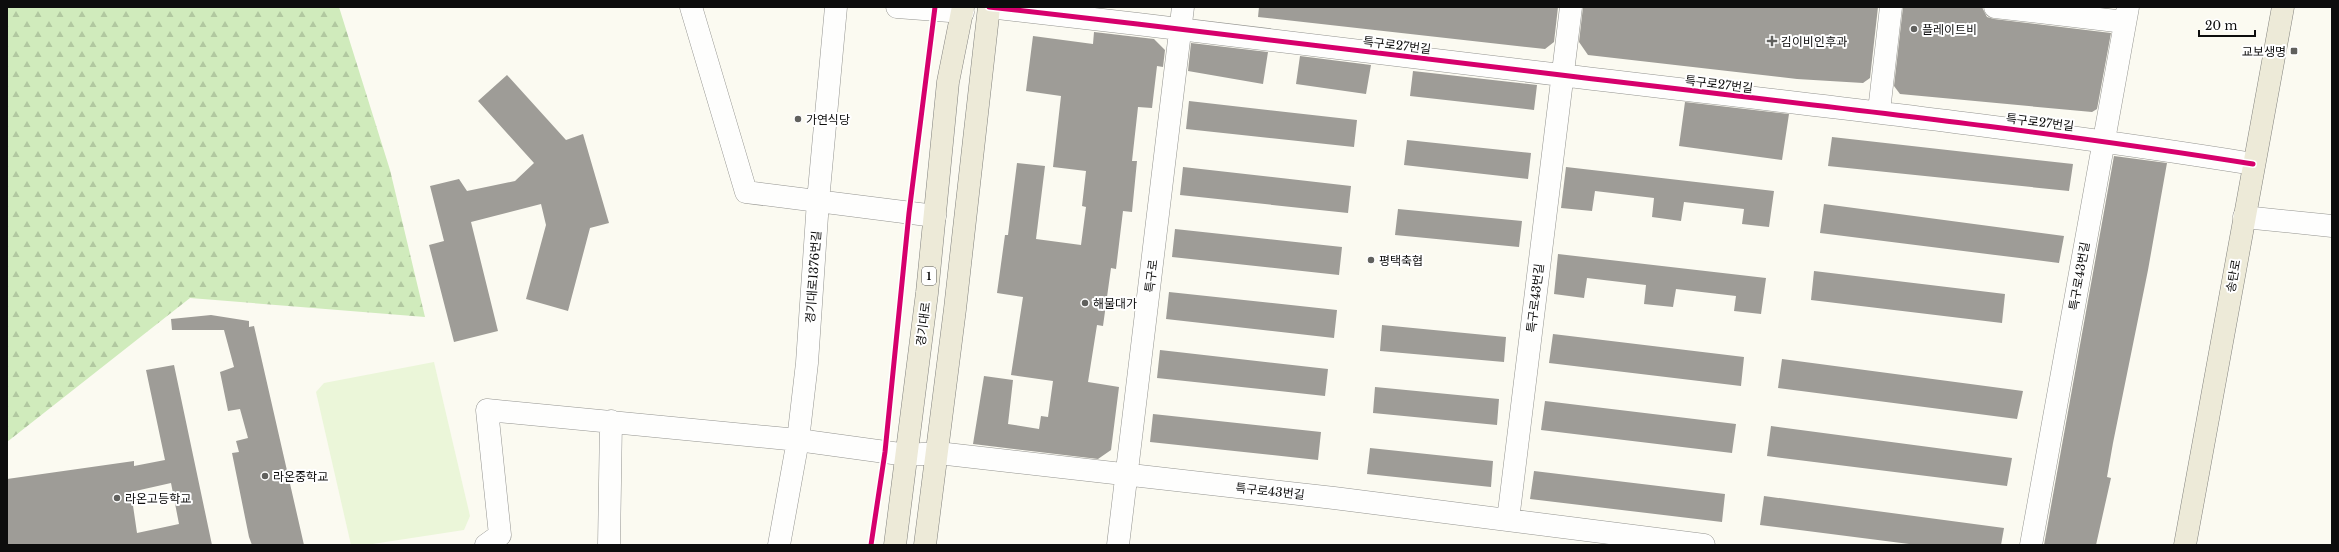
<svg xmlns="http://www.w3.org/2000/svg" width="2339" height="552" viewBox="0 0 2339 552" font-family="'Libre Baskerville','Noto Sans KR',serif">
<defs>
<pattern id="forest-firs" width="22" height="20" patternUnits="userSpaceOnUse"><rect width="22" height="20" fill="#d0ebbc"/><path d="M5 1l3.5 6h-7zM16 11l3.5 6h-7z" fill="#b1c8a0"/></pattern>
</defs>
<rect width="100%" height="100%" fill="#fbfaf1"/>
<!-- forest -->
<path fill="url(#forest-firs)" d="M 7,7 L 339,7 L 390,170 L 425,317 L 190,298 L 7,442 Z"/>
<!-- pitch -->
<path fill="#ebf6d9" d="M 434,362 L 470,516 L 464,530 L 366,545 L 351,545 L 316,392 L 324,383 Z"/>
<!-- building -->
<path fill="#9e9c97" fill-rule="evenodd" d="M 1259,7 L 1558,7 L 1554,42 L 1545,49 L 1258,17 Z
M 1583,7 L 1878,7 L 1870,78 L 1863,83 L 1797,79 L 1588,55 L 1579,42 Z
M 1903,7 L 1982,7 L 1987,17 L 1994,19 L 2111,33 L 2097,109 L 2092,112 L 1900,94 L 1894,86 Z
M 1094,32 L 1154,39 L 1165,50 L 1163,67 L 1157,66 L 1152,108 L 1138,107 L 1132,161 L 1137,161 L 1132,212 L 1123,211 L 1116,269 L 1111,268 L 1103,326 L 1097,325 L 1088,382 L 1119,387 L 1111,450 L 1098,459 L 973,444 L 984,376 L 1013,380 L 1008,424 L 1039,429 L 1041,416 L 1048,417 L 1053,381 L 1011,375 L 1023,297 L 997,293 L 1005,235 L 1008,235 L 1017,163 L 1045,166 L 1036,239 L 1081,245 L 1086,207 L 1082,206 L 1086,171 L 1053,167 L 1061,96 L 1026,91 L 1033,36 L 1093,44 Z
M 1191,43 L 1268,52 L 1263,84 L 1188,71 Z
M 1300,56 L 1371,65 L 1366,94 L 1296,84 Z
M 1413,71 L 1537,85 L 1534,110 L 1410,96 Z
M 507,75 L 566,140 L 583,134 L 609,223 L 590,228 L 568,311 L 526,299 L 546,225 L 541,204 L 471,222 L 498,331 L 454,342 L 429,245 L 444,241 L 430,186 L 459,179 L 467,191 L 515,181 L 534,163 L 478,101 Z
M 1189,101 L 1357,120 L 1354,147 L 1186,129 Z
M 1685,102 L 1789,114 L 1782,160 L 1679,146 Z
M 1832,137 L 2073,164 L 2069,191 L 1828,166 Z
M 1407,140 L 1531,153 L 1528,179 L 1404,165 Z
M 2114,156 L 2167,163 L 2148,270 L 2113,443 L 2107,477 L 2111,478 L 2096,545 L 2044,545 Z
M 1183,167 L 1351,186 L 1348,213 L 1180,195 Z
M 1566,167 L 1774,191 L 1769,227 L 1742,224 L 1744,209 L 1684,202 L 1681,221 L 1652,217 L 1654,198 L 1595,191 L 1592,211 L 1561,208 Z
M 1824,204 L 2064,236 L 2059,263 L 1820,233 Z
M 1398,209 L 1522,221 L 1519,247 L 1395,235 Z
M 1175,229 L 1342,247 L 1339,275 L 1172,257 Z
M 1558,254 L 1766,278 L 1761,314 L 1734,311 L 1736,296 L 1676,289 L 1673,307 L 1644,304 L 1646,285 L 1587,278 L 1584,298 L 1554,294 Z
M 1814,271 L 2005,294 L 2002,323 L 1811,300 Z
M 1169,292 L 1337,310 L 1334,338 L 1166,319 Z
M 211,315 L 249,321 L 249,327 L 254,326 L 304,545 L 252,545 L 249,537 L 232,453 L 239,452 L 236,441 L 248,438 L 240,409 L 228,411 L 220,372 L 234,367 L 224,330 L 172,330 L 171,319 Z
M 1382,325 L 1506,337 L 1504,362 L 1380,351 Z
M 1553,334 L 1744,357 L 1741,386 L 1549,363 Z
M 1160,350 L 1328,369 L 1325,396 L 1157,378 Z
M 1782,359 L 2023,391 L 2017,419 L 1778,388 Z
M 174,365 L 212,545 L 7,545 L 7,479 L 134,461 L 134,466 L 165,460 L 146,370 ZM 171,483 L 179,524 L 137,533 L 131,492 Z
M 1375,387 L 1499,399 L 1497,425 L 1373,413 Z
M 1545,401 L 1736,424 L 1732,453 L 1541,430 Z
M 1153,414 L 1321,432 L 1318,460 L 1150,442 Z
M 1771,426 L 2012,458 L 2007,486 L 1767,456 Z
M 1370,448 L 1493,461 L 1491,487 L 1367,474 Z
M 1534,471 L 1725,494 L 1722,522 L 1530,499 Z
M 1764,496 L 2004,528 L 2001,545 L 1917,545 L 1760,525 Z"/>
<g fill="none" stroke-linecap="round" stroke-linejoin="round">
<defs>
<path id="minor" d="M 691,7 L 746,192 L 935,216
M 897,7 L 963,12
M 989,7 C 1180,28 1371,53 1561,75 C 1792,103 2023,127 2253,164
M 1995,7 L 2125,22
M 1879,111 L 1891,7
M 2244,217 L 2332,226
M 1508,520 L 1571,7
M 486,545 L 500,535 L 487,410 L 798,440 L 907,455 L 938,453 L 1334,498 L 1704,545
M 609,545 L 611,421
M 779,545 L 798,440 L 807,363 L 818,201 L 836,7
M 1118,545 L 1183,7
M 2031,545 L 2128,7"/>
<path id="major" d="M 895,545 L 927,293 L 948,82 L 963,7
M 925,545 L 955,309 L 989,7
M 2185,545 L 2283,7"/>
</defs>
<!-- minor casing -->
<use href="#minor" stroke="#949490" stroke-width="23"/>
<!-- major casing -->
<use href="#major" stroke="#81817d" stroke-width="23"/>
<!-- minor -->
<use href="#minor" stroke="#fefefd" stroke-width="22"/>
<!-- major -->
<use href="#major" stroke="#edead8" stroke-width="22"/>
<defs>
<path id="cycleway" d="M 989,7 C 1180,28 1371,53 1561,75 C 1792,103 2023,127 2253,164
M 871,545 L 885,452 L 909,213 L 935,7"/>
</defs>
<!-- cycleway casing -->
<use href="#cycleway" stroke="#fff" stroke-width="8"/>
<!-- cycleway -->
<use href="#cycleway" stroke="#d6006c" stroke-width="5"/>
</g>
<!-- markers -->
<g fill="#60605d" stroke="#fff" stroke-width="1.5">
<circle cx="1914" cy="29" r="4"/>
<path d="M1770 35h4v4h4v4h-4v4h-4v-4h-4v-4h4z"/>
<rect x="2290" y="47" width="8" height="8" rx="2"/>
<circle cx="798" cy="119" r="4"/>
<circle cx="1371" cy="260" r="4"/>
<circle cx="1085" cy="303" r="4"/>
<circle cx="265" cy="476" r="4"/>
<circle cx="117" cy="498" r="4"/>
</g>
<g text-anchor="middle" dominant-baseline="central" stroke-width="4" stroke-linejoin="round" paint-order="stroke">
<!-- shield labels -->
<rect fill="#fff" stroke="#565656" stroke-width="1" x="922" y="267" width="14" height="18" rx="3"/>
<g font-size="11" font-weight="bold" fill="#0d0d0d">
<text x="929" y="276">1</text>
</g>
<!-- poi labels -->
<g font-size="12" fill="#0d0d0d" stroke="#fff" text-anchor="start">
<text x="1922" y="29">플레이트비</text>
<text x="1781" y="41">김이비인후과</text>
<text x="2286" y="51" text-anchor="end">교보생명</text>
<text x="806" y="119">가연식당</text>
<text x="1379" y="260">평택축협</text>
<text x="1093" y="303">해물대가</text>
<text x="273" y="476">라온중학교</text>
<text x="125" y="498">라온고등학교</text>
</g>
<!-- street labels -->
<g font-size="12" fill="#0d0d0d" stroke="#fff">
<text transform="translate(1397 45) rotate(7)">특구로27번길</text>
<text transform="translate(1719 84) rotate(7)">특구로27번길</text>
<text transform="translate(2040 122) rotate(7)">특구로27번길</text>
<text transform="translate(1151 276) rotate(-83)">특구로</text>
<text transform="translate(2079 276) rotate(-80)">특구로43번길</text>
<text transform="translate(2233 276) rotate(-80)">송탄로</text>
<text transform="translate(813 277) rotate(-86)">경기대로1376번길</text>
<text transform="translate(1535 298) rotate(-83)">특구로43번길</text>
<text transform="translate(923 324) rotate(-83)">경기대로</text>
<text transform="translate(1270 491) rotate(6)">특구로43번길</text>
</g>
</g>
<!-- border -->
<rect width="2339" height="552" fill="none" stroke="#0d0d0d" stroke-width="16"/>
<!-- scale -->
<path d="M2199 30v6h56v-6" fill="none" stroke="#0d0d0d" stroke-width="2"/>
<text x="2205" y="30" font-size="12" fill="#0d0d0d" stroke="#ffffff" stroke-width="3" paint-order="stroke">20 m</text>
</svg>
